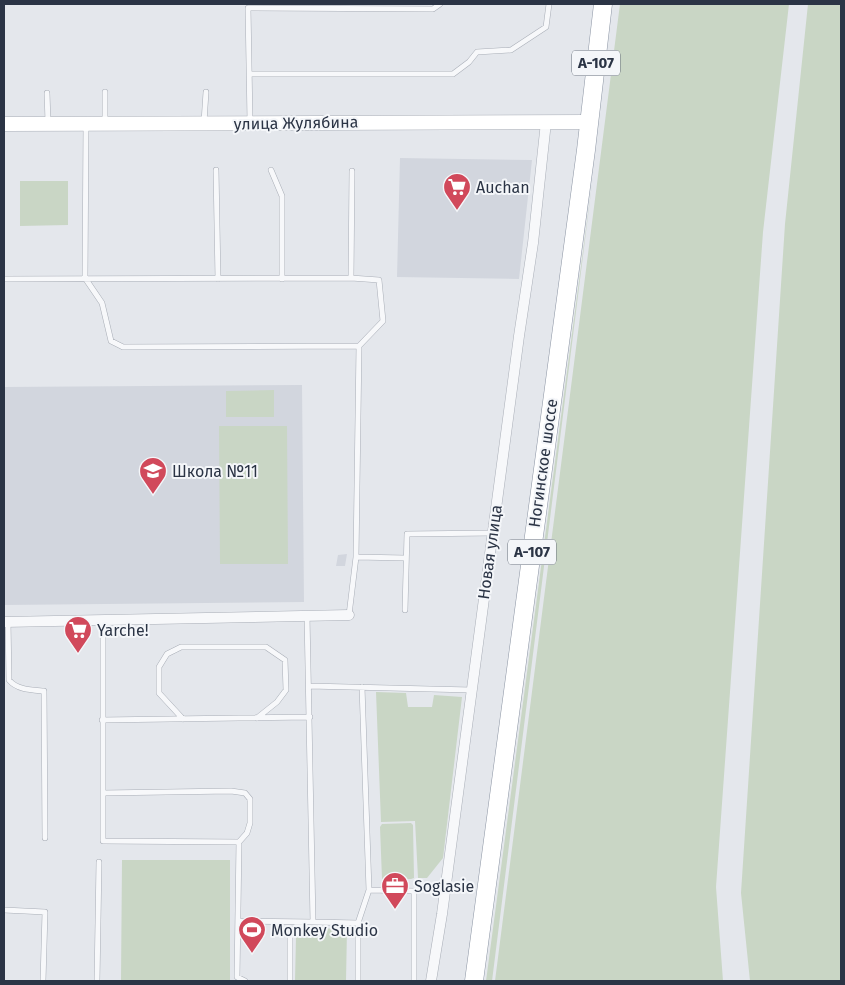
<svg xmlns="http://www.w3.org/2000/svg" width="845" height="985" viewBox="0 0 845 985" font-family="'Fira Sans',sans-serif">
<rect width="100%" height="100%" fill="#e4e7ec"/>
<!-- built -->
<path fill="#d2d6de" d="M 400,158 L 532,160 L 519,279 L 397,277 Z
M 302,385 L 304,602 L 4,605 L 4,387 Z
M 347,554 L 345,566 L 336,566 L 338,555 Z"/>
<!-- green -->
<path fill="#c9d6c5" d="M 620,4 L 789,4 L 763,232 L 716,887 L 723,981 L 495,981 Z
M 808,4 L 841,4 L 841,981 L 750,981 L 741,893 L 785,224 Z
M 593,176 L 492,981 L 486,981 Z
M 20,181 L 68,181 L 68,225 L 20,226 Z
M 274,390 L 274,417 L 226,417 L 226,391 Z
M 219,426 L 287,426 L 288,564 L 220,564 Z
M 376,692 L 406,693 L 408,707 L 432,707 L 434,695 L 462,697 L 443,858 L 427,878 L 418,878 L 415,821 L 381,822 Z
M 411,823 L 413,825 L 414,878 L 411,879 L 384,880 L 382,879 L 380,827 L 382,824 Z
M 122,860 L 230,860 L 230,981 L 121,980 Z
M 307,928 L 347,929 L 346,981 L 295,981 L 296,937 L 300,932 Z"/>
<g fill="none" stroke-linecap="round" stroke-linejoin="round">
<defs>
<path id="lane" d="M 250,74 L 453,74 L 469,62 L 477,52 L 511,50 L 546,27 L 549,4
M 105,92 L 105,124
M 47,93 L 48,122
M 250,121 L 248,8 L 433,9 L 440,4
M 204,122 L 206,92
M 86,125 L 85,278 L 102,303 L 111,341 L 123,347 L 359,346
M 216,170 L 218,279
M 271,170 L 282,196 L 282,279
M 351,278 L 352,171
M 4,279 L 351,278 L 379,280 L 383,321 L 359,346 L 356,557 L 349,615
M 356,557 L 405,558
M 405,610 L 407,534 L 493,533
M 307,616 L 313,922 L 358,923 L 358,981
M 103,620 L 103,841 L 239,842 L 237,977 L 245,981
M 8,622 L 9,680 C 17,690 32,690 44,691 L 45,838
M 309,686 L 471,690
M 362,687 L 369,890
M 183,719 L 159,693 L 159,667 L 167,654 L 181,647 L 266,647 L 285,660 L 286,690 L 277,702 L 257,718
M 102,720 L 310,717
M 103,793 L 231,791 L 245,793 L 250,799 L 250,823 L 247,833 L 239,842
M 4,910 L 45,912 L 43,981
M 238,921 L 313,922
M 358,923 L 369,890 L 414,891 L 414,981
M 97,981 L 99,862
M 290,981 L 290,938 C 292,930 295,925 303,924"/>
<path id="street" d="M 4,622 L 349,615
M 431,981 L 442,914 L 519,336 L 533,243 L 546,122"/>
<path id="secondary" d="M 4,124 L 589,122"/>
<path id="highway" d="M 474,981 L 586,150 L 603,4"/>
</defs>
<!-- lane casing -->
<use href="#lane" stroke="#a9aeb7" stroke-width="6"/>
<!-- street casing -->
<use href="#street" stroke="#a9aeb7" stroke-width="11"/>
<!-- secondary casing -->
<use href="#secondary" stroke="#a9aeb7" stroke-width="15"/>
<!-- highway casing -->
<use href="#highway" stroke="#8b94a3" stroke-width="19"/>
<!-- lane -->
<use href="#lane" stroke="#f7f8fa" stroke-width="5"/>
<!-- street -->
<use href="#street" stroke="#f7f8fa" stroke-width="10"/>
<!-- secondary -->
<use href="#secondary" stroke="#fff" stroke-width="14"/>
<!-- highway -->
<use href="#highway" stroke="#fff" stroke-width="18"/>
</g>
<!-- icons -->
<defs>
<symbol id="supermarket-pin" viewBox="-11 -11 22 30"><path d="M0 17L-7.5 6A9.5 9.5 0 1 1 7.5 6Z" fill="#d1495b" stroke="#f4f6f9"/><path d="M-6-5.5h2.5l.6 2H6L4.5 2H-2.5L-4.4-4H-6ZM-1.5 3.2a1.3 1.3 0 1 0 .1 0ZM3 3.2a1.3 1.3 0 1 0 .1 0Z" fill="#fff"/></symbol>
<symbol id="school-pin" viewBox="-11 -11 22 30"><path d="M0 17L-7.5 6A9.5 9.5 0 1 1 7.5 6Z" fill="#d1495b" stroke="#f4f6f9"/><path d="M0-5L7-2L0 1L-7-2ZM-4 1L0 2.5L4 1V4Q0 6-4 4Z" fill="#fff"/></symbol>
<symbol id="office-pin" viewBox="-11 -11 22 30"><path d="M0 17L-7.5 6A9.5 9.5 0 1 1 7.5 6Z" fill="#d1495b" stroke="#f4f6f9"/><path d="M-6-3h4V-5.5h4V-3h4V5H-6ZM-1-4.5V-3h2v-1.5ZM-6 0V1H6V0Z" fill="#fff"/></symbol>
<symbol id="stadium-pin" viewBox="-11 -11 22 30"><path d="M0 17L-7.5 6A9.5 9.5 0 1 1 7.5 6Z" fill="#d1495b" stroke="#f4f6f9"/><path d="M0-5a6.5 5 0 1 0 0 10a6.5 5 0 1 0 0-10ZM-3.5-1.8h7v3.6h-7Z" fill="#fff"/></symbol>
</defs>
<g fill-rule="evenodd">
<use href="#supermarket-pin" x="441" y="171" width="32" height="43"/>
<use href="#school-pin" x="137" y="455" width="32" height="43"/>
<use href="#supermarket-pin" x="62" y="614" width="32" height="43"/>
<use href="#office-pin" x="379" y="870" width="32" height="43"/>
<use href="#stadium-pin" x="236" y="914" width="32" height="43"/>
</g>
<g text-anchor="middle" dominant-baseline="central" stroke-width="4" stroke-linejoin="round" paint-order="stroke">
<!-- shield labels -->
<g fill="#f4f6f9" stroke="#676e7b" stroke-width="1">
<rect x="572" y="50.5" width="48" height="25" rx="4"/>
<rect x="508" y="539.5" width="48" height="25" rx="4"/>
</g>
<g font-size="15" font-weight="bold" fill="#2b3445">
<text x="596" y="63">А-107</text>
<text x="532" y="552">А-107</text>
</g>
<!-- street labels -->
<g font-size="16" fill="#2b3445" stroke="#f4f6f9">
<text transform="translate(296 123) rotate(-1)">улица Жулябина</text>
<text transform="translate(543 463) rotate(-82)">Ногинское шоссе</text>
<text transform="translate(490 552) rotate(-82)">Новая улица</text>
</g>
<!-- poi labels -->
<g font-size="16" fill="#2b3445" stroke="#f4f6f9" text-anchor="start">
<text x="476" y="187">Auchan</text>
<text x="172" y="471">Школа №11</text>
<text x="97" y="630">Yarche!</text>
<text x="414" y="886">Soglasie</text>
<text x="271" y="930">Monkey Studio</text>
</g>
</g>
<!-- border -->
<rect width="845" height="985" fill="none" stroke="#2b3445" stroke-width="10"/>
</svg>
